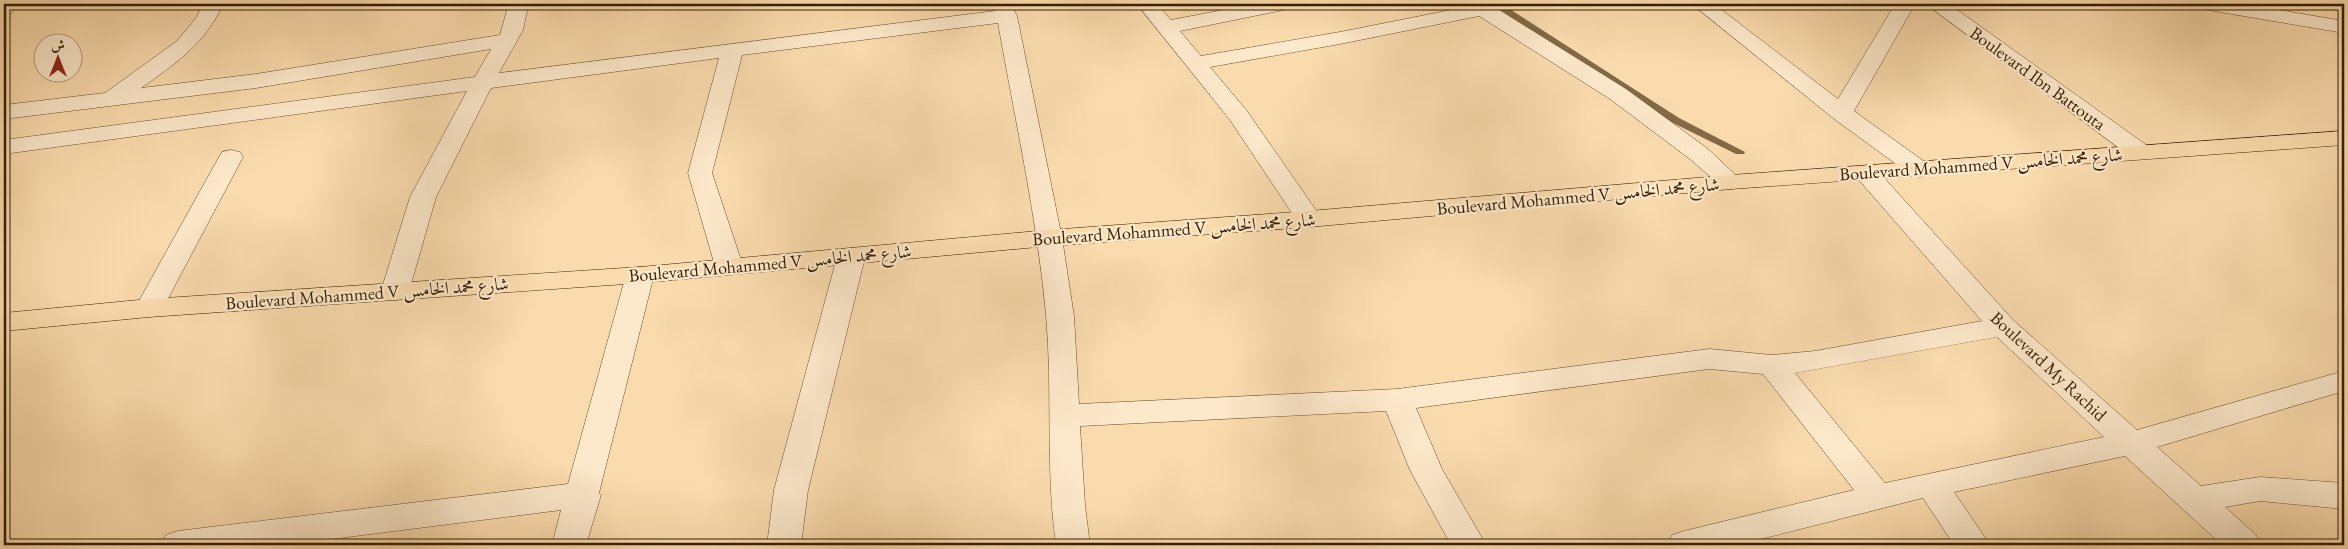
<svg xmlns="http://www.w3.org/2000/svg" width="2348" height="549" viewBox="0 0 2348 549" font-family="'EB Garamond',Amiri,serif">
<rect width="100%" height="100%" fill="#fadbad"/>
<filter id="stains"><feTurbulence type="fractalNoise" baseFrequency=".004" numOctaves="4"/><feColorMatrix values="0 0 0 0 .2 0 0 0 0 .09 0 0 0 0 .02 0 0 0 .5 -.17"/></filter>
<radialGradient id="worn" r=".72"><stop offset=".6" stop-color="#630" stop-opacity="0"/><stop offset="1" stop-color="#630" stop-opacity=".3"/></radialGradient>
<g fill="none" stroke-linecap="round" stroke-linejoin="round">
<!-- stream -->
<path fill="#836946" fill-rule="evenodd" d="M 1491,4 L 1502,4 L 1679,118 L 1745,152 L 1744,154 L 1736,154 L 1671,122 Z"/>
<defs>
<path id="minor" d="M 4,4 L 18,4 L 11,14 L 4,16 Z
M 203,4 L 223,4 C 206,43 174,65 141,88 L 256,74 L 500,35 L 507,10 L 511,4 L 532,4 L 527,11 L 523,30 L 499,73 L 995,11 L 991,4 L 1011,4 L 1017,16 L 1062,238 L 1074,316 L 1079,404 L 1397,389 L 1709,349 L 1772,355 L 1815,351 L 1982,321 L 1858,179 L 1855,174 L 1858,169 L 1867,167 L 1876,169 L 2013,320 L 2137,430 L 2344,371 L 2344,391 L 2157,447 L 2201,486 L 2260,477 L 2344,483 L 2344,509 L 2260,501 L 2225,507 L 2256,535 L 2261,545 L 2222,545 L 2125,456 L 1954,492 L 1990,545 L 1954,545 L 1923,498 L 1737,545 L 1667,545 L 1672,535 L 1684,531 L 1854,490 L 1763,374 L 1709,369 L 1416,408 L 1442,469 L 1486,545 L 1451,545 L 1410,470 L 1386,411 L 1080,426 L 1085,505 L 1090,545 L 1056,545 C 1045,468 1053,392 1046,315 C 1037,217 1015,120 998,23 L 742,55 L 712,173 L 743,266 L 739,272 L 729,274 L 719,272 L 715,266 L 688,173 L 719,58 L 491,88 L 436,197 L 409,291 L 405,297 L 395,300 L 385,297 L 381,291 L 410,197 L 467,91 L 4,154 L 4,140 L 475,77 L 491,49 L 256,88 L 4,119 L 4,105 L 105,93 L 177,41 L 196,18 ZM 1997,337 L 2104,437 L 1885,483 L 1795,373 Z
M 1137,4 L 1157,4 L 1171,20 L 1254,4 L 1293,4 L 1290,8 L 1283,10 L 1180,31 L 1201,56 L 1340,32 L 1466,7 L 1464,4 L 1491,5 L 1626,89 L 1708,149 L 1743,182 L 1740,187 L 1731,189 L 1722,187 L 1690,159 L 1610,99 L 1479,16 L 1340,44 L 1210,67 L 1247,111 L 1322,219 L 1318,225 L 1309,227 L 1300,225 L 1230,120 Z
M 1692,4 L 1714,4 L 1838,99 L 1895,4 L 1915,4 L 1854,111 L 1929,165 L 1932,170 L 1929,175 L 1920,177 L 1911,175 L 1833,118 Z
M 1926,4 L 1949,4 L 2149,147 L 2152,152 L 2149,157 L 2140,159 L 2131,157 Z
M 2198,4 L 2243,4 L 2344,21 L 2344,33 L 2208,10 L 2201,8 Z
M 231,150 L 240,152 L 243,157 L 163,308 L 159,314 L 149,317 L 139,314 L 135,308 L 219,157 L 222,152 Z
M 851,249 L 861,251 L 865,257 L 808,490 L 801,545 L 767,545 L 774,490 L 837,257 L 841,251 Z
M 640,267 L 650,269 L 654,275 L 599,493 L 601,495 L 586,545 L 552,545 L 561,510 L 284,545 L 161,545 L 166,535 L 178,531 L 568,484 L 626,275 L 630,269 Z"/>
<path id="major" d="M 2344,131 L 2344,145 L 1731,189 L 1309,227 L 1049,246 L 640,283 L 149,317 L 4,331 L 4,313 L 149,299 L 640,267 L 1049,230 L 1309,211 L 1731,175 Z"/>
</defs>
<!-- minor casing -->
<use href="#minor" stroke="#674d2d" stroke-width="1"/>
<!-- major casing -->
<use href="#major" stroke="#361e02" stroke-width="1"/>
<!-- minor -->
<use href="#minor" fill="#fce8ca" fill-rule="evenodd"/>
<!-- major -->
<use href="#major" fill="#fadbad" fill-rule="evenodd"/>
</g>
<g text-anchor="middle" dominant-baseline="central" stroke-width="4.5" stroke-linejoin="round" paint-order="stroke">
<!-- street labels -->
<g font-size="18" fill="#361e02" stroke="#fce8ca">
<text transform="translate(2038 78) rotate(36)">Boulevard Ibn Battouta</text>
<text transform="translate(1981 164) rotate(-4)">Boulevard Mohammed V شارع محمد الخامس</text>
<text transform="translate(1578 196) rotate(-5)">Boulevard Mohammed V شارع محمد الخامس</text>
<text transform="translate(1174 229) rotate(-4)">Boulevard Mohammed V شارع محمد الخامس</text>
<text transform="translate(770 263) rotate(-5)">Boulevard Mohammed V شارع محمد الخامس</text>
<text transform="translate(367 293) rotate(-4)">Boulevard Mohammed V شارع محمد الخامس</text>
<text transform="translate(2049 366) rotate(43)">Boulevard My Rachid</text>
</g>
</g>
<!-- margin -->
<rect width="2348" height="549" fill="none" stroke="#fadbad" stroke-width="20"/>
<rect x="5" y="5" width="2338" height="539" fill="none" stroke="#361e02" stroke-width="2.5"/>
<rect x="10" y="10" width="2328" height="529" fill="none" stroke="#361e02"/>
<!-- north arrow -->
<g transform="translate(58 58)"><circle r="24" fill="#fce8ca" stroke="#ad977a"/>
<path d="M0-4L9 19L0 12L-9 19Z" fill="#8f2418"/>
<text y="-8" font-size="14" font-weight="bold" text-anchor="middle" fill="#361e02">ش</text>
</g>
<rect width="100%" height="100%" filter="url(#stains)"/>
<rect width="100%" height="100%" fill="url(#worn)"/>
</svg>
